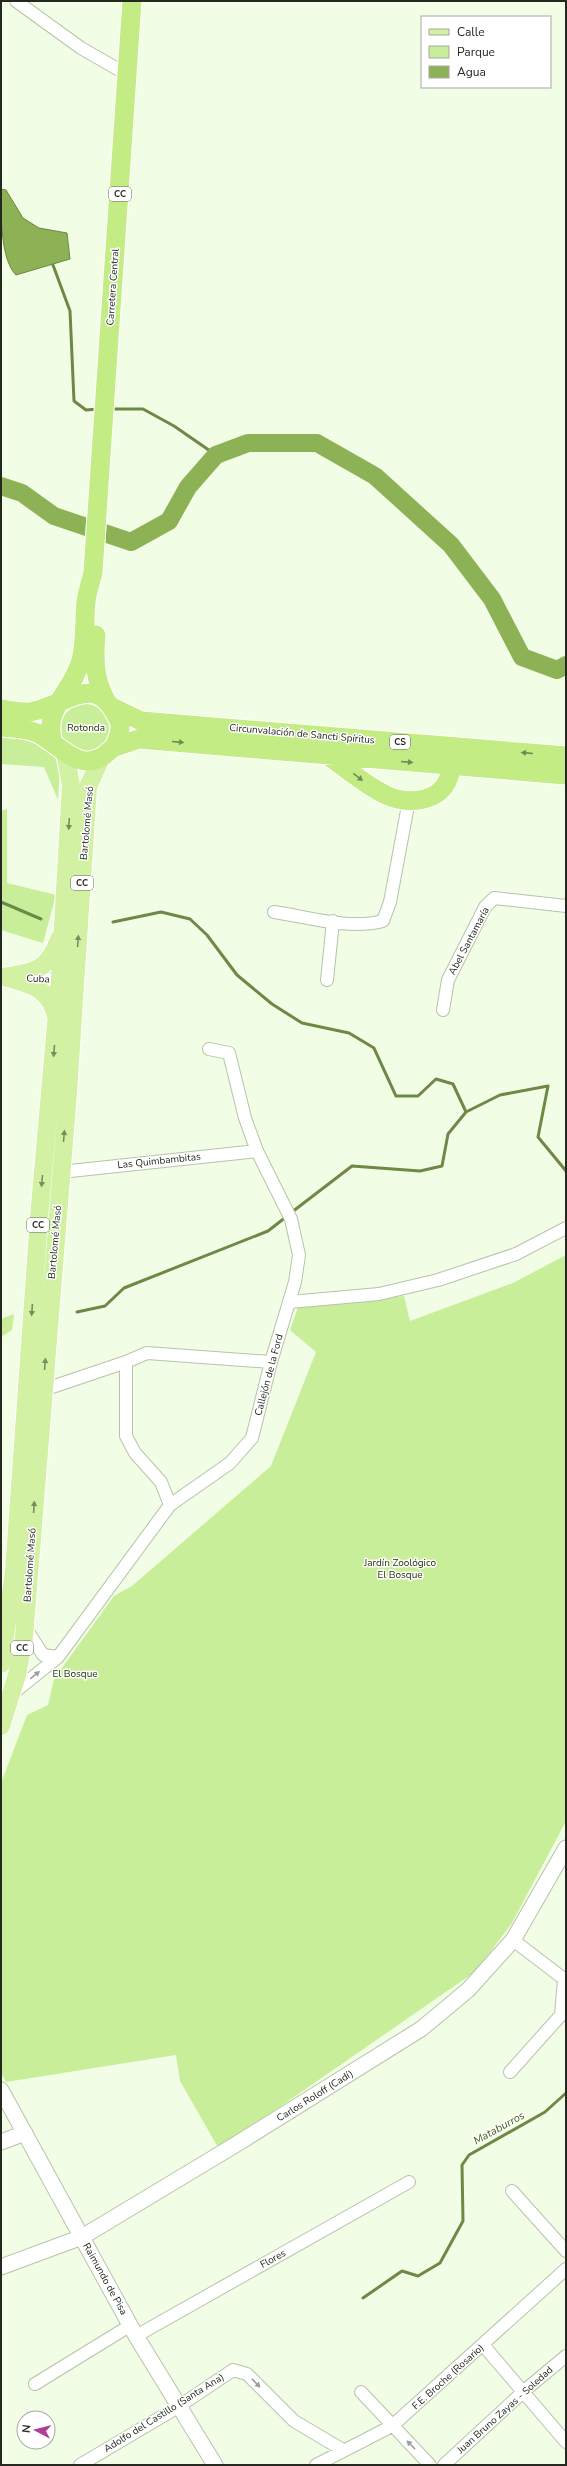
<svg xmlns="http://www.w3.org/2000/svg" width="567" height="2466" viewBox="0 0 567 2466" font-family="'Nunito Sans',sans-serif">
<rect width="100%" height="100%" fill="#f1fde4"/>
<!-- green -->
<path fill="#c9ee99" d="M61 728a24 24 0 1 1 48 0a24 24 0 1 1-48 0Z
M 1,737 L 32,739 L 54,756 L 60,767 L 58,800 L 44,767 L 1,764 Z
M 7,809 L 7,883 L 56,895 L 43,943 L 1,930 L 1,811 Z
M 566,1255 L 566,1821 L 512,1923 L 476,1971 L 219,2149 L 180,2081 L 176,2055 L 6,2082 L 1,2073 L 1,1783 L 27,1715 L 48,1705 L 54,1679 L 77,1647 L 114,1596 L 132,1586 L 271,1466 L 316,1352 L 290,1330 L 298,1307 L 404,1296 L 410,1321 L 513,1283 Z
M 14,1314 L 12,1330 L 1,1337 L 1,1319 Z"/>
<!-- water -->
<path fill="#8cb255" stroke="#6d8945" d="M 1,189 L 6,190 L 23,218 L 39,228 L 67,233 L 70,259 L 16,275 C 0,259 1,213 1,189 Z"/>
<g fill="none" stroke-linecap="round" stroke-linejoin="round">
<!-- stream -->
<path stroke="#6d8945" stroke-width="3" d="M 53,265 L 70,311 L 74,401 L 86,410 L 98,409
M 110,409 L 143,409 L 174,426 L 216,455
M 1,902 L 41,919
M 113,922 L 161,912 L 190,919 L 207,935 L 237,975 L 272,1004 L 302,1023 L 349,1033 L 374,1048 L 396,1096 L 418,1096 L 436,1079 L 453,1084 L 466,1112 L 500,1095 L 548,1086 L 538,1137 L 566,1171
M 292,1212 L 352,1166 L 420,1171 L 442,1166 L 448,1134 L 466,1112
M 77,1312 L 105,1306 L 124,1288 L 268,1231 L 286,1217
M 363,2298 L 402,2271 L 418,2276 L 440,2263 L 463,2221 L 462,2165 L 469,2155 L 545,2112 L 566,2093"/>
<!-- river -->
<path stroke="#8cb255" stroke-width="18" d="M 1,486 L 22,493 L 54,516 L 131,542 L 169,521 L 188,487 L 216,455 L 248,443 L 317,443 L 375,476 L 451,545 L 492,599 L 522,657 L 557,670 L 566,665"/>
<defs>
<path id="minor" d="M 16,1 L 81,48 L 128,75
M 274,912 C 308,917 349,930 383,921 L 390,902 L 409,800
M 22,978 L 68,980
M 327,980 L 333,921
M 443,1010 L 448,980 L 485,907 L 494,898 L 566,906
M 61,1172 L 257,1151
M 290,1302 L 379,1294 L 438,1280 L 516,1254 L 566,1228
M 126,1362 L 126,1436 L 135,1453 L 161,1482 L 170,1505
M 43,1390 L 126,1362 L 147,1353 L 271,1362
M 25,1627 L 43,1655 L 58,1657
M 12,1694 L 58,1657 L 170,1505 L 230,1463 L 252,1438 L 271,1362 L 295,1282 L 299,1255 L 291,1219 L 257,1151 L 245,1118 L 229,1053 L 209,1049
M 510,2072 L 561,2015 L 564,1979 L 513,1940
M 512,2191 L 566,2251
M 136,2336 L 409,2182
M 483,2345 L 566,2442
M 35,2384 L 131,2325
M 361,2392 L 430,2465
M 80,2465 L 178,2407 L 233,2370 L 247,2374 L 294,2421 L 343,2450
M 316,2465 L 392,2426 L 566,2269
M 444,2465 L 524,2391 L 566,2356"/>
<path id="tertiary" d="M 1,2090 L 136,2336 L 215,2465
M 1,2142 L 25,2133
M 1,2267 L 82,2237 L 235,2145 L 421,2029 L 468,1990 L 513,1940 L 566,1848"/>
<path id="primary" d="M 3,977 C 33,973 49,970 59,939
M 8,978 C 33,985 49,989 56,1016
M 1,1664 L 14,1572 L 39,1218 L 60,979 L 71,785 L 65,753
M 1,1726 L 17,1675 L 24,1637 L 68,1092 L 88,787 L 101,758"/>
<path id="trunk" d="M 96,635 C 94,658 94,679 106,700
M 112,707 L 141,721 L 566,756
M 1,709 C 11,710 25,714 34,711 C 70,703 95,671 118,719 C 122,726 119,736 116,743 C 114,748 110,750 106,754 C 80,775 58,743 37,733 C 26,728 13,728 1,727
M 53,743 C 42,708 73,692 81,660 C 86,642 84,621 86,602 C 87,592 91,582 93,572 L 132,1
M 115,747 L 139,739 L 566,775
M 327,755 C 347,769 365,785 386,795 C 407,805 440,803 449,777 C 452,770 452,761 452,753"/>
</defs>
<!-- minor casing -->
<use href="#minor" stroke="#b7c3ab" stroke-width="14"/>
<!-- tertiary casing -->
<use href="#tertiary" stroke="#b7c3ab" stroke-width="17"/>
<!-- primary casing -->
<use href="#primary" stroke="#fff" stroke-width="20"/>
<!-- trunk casing -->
<use href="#trunk" stroke="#fff" stroke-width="21"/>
<!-- minor -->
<use href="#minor" stroke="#fff" stroke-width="12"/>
<!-- tertiary -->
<use href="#tertiary" stroke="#fff" stroke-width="15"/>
<!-- primary -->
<use href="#primary" stroke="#d2f1a3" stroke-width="18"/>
<!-- trunk -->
<use href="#trunk" stroke="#c3ec84" stroke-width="19"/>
</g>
<!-- one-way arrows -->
<defs><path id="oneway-solid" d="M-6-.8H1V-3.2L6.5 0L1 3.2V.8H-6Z"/></defs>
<g fill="#748a52">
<use href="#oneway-solid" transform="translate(178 742) rotate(5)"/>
<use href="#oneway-solid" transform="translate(527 753) rotate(-175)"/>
<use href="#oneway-solid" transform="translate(407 762) rotate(5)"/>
<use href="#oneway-solid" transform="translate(358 777) rotate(38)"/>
</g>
<g fill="#7b8c61">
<use href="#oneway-solid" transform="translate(69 824) rotate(93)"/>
<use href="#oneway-solid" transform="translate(78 941) rotate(-86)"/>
<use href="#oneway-solid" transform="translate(54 1051) rotate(95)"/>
<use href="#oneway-solid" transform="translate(64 1136) rotate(-85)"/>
<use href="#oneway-solid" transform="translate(42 1181) rotate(95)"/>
<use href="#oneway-solid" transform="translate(32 1310) rotate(94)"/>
<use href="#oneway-solid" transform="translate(45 1364) rotate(-85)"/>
<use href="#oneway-solid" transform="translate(34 1507) rotate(-86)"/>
</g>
<g fill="#9c9e9a">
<use href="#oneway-solid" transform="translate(35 1675) rotate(-39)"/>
<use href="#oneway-solid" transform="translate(256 2383) rotate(46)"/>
<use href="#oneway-solid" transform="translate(411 2445) rotate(-134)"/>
</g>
<g text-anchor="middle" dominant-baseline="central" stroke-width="3" stroke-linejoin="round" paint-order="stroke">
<!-- shield labels -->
<g fill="#fff" stroke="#666862" stroke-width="1">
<rect x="109" y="187" width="22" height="14" rx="3"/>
<rect x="390" y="735" width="20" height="14" rx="3"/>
<rect x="71" y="876" width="22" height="14" rx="3"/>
<rect x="27" y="1218" width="22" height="14" rx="3"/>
<rect x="11" y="1641" width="22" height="14" rx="3"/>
</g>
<g font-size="9" font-weight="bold" fill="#24281f">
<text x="120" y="194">CC</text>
<text x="400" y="742">CS</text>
<text x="82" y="883">CC</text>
<text x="38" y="1225">CC</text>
<text x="22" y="1648">CC</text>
</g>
<!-- street labels -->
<g font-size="10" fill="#24281f" stroke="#fff">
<text transform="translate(113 287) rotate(-86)">Carretera Central</text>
<text transform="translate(302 734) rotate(5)">Circunvalación de Sancti Spíritus</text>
<text transform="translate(87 823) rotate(-85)">Bartolomé Masó</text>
<text transform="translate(469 941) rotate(-62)">Abel Santamaría</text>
<text transform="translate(38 979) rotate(2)">Cuba</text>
<text transform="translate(159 1161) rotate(-6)">Las Quimbambitas</text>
<text transform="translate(55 1242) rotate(-85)">Bartolomé Masó</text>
<text transform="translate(269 1375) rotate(-75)">Callejón de la Ford</text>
<text transform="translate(30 1565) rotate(-86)">Bartolomé Masó</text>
<text transform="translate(315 2096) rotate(-32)">Carlos Roloff (Cadí)</text>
<text transform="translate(273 2259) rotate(-29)">Flores</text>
<text transform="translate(105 2279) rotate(61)">Raimundo de Pisa</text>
<text transform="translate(448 2377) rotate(-42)">F.E. Broche (Rosario)</text>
<text transform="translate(505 2410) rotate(-42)">Juan Bruno Zayas - Soledad</text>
<text transform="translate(164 2413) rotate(-32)">Adolfo del Castillo (Santa Ana)</text>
</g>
<!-- park labels -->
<g font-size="10" fill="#24330c" stroke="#fff">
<text x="86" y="728">Rotonda</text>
<text x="400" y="1563">Jardín Zoológico<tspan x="400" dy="12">El Bosque</tspan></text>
<text x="75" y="1674">El Bosque</text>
</g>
<!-- water labels -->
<g font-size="11" font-style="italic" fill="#435c1b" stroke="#fff">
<text transform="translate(499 2128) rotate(-29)">Mataburros</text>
</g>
</g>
<!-- border -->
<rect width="567" height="2466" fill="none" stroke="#24281f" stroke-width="4"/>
<!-- legend -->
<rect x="421" y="16" width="130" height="72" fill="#ffffff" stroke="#a7a9a5"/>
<rect x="429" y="29" width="20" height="6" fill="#d2f1a3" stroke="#a7a9a5"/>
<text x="457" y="36" font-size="12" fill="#24281f">Calle</text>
<rect x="429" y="46" width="20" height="12" fill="#c9ee99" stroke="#a7a9a5"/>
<text x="457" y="56" font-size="12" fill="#24281f">Parque</text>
<rect x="429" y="66" width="20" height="12" fill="#8cb255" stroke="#a7a9a5"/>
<text x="457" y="76" font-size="12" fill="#24281f">Agua</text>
<!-- north arrow -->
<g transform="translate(36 2430) rotate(277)"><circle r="19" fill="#ffffff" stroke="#a7a9a5"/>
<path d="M0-3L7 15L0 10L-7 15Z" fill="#b03d96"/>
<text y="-6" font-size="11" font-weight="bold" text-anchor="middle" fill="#24281f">N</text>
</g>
</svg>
